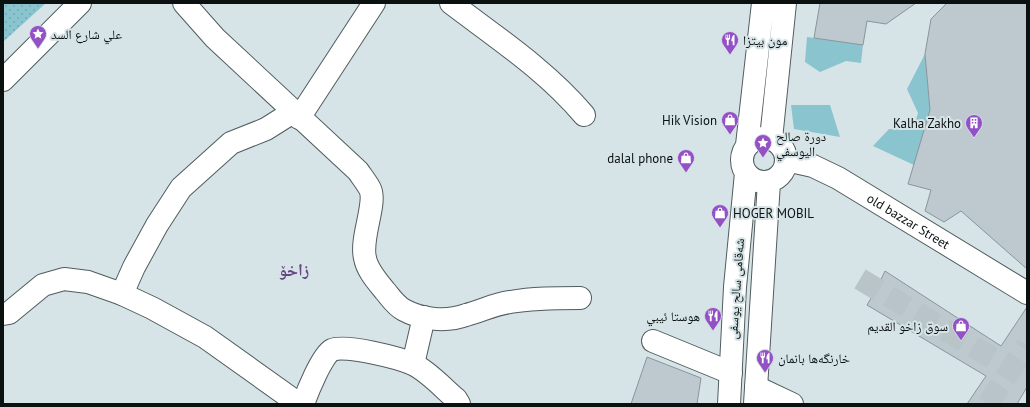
<svg xmlns="http://www.w3.org/2000/svg" width="1030" height="407" viewBox="0 0 1030 407" font-family="'PT Sans','Noto Naskh Arabic',sans-serif">
<defs>
<pattern id="park-dots" width="8" height="8" patternUnits="userSpaceOnUse"><rect width="8" height="8" fill="#8ac4cf"/><path d="M2 2h.1M6 6h.1" fill="none" stroke="#76a7b1" stroke-width="1.8" stroke-linecap="round"/></pattern>
</defs>
<rect width="100%" height="100%" fill="#d6e4e7"/>
<!-- park -->
<path fill="url(#park-dots)" d="M 3,3 L 46,3 L 3,42 Z"/>
<!-- garden -->
<path fill="#8ac4cf" d="M 807,37 L 863,45 L 861,63 L 846,61 L 820,72 L 805,62 Z
M 925,54 L 930,110 L 914,165 L 873,146 L 889,129 L 913,130 L 918,113 L 907,89 Z
M 791,105 L 830,105 L 840,137 L 794,129 Z"/>
<!-- building -->
<path fill="#bdc9cf" stroke="#89959b" d="M 820,3 L 916,3 L 886,24 L 867,21 L 863,45 L 814,38 Z
M 947,3 L 1027,3 L 1027,269 L 961,211 L 944,222 L 925,211 L 931,190 L 908,184 L 930,110 L 925,54 L 931,19 Z
M 885,271 L 1001,346 L 1027,307 L 1027,387 L 1017,404 L 967,404 L 986,376 L 867,305 L 876,290 Z
M 647,357 L 701,378 L 697,404 L 631,404 Z"/>
<g fill="none" stroke-linecap="round" stroke-linejoin="round">
<!-- street-tunnel -->
<path stroke="#b8c4c7" stroke-width="22" stroke-dasharray="22 11" stroke-linecap="butt" d="M 860,279 L 1011,369 L 1027,380
M 988,404 L 1027,345"/>
<defs>
<g id="street">
<path d="M 184,3 L 215,38 L 358,171 C 362,177 367,183 370,189 C 377,203 360,238 365,258 C 367,270 377,281 385,291 C 391,298 396,306 404,310 C 422,320 447,322 466,315 C 481,311 495,304 510,302 C 533,298 556,298 580,298"/>
<path d="M 451,3 C 497,38 546,70 584,115"/>
<path d="M 299,118 L 374,3"/>
<path id="s1" d="M 786,160 L 813,166 L 838,178 L 1027,293"/>
<path d="M 122,294 L 134,267 L 157,225 L 181,188 L 231,143 L 266,129 L 293,112"/>
<path d="M 3,314 L 9,313 L 43,285 L 64,279 L 88,282 L 122,294 L 152,308 L 205,337 L 299,404"/>
<path d="M 653,341 L 731,373"/>
<path d="M 413,364 L 424,317"/>
<path d="M 756,387 L 792,404"/>
<path d="M 303,404 C 307,393 322,355 332,350 C 345,344 399,358 413,364 C 429,372 443,388 456,399 L 459,404"/>
</g>
<path id="secondary" d="M 3,80 L 80,3
M742 160a22 22 0 1 1 44 0a22 22 0 1 1-44 0Z
M 771,139 L 785,3
M 747,145 L 763,3
M 729,404 L 735,287 L 746,173
M 755,404 L 769,182"/>
</defs>
<!-- street casing -->
<use href="#street" stroke="#505c5f" stroke-width="24"/>
<!-- secondary casing -->
<use href="#secondary" stroke="#505c5f" stroke-width="24"/>
<!-- street -->
<use href="#street" stroke="#fff" stroke-width="22"/>
<!-- secondary -->
<use href="#secondary" stroke="#fff" stroke-width="22"/>
</g>
<!-- icons -->
<defs>
<symbol id="sight-pin" viewBox="-11 -11 22 30"><path d="M0 17L-7.5 6A9.5 9.5 0 1 1 7.5 6Z" fill="#9451c6" stroke="#d6e4e7"/><path d="M0-6L1.8-2.2L6-1.7L2.9 1.2L3.7 5.4L0 3.3L-3.7 5.4L-2.9 1.2L-6-1.7L-1.8-2.2Z" fill="#fff"/></symbol>
<symbol id="restaurant-pin" viewBox="-11 -11 22 30"><path d="M0 17L-7.5 6A9.5 9.5 0 1 1 7.5 6Z" fill="#9451c6" stroke="#d6e4e7"/><path d="M-5-6h1v4h1v-4h1v4h1v-4h1v5L-1.5 .5V6h-2V.5L-5-1ZM5-6V6H3V1.5H1.5Q1.5-4 5-6Z" fill="#fff"/></symbol>
<symbol id="shop-pin" viewBox="-11 -11 22 30"><path d="M0 17L-7.5 6A9.5 9.5 0 1 1 7.5 6Z" fill="#9451c6" stroke="#d6e4e7"/><path d="M-5-2.5h2.3a2.7 3.5 0 0 1 5.4 0H5L5.5 6h-11ZM-1.5-2.5h3a1.5 2.3 0 0 0-3 0Z" fill="#fff"/></symbol>
<symbol id="building-pin" viewBox="-11 -11 22 30"><path d="M0 17L-7.5 6A9.5 9.5 0 1 1 7.5 6Z" fill="#9451c6" stroke="#d6e4e7"/><path d="M-4-6H4V6H1V3H-1V6H-4ZM-2.5-4.3h1.7v1.8h-1.7ZM.8-4.3h1.7v1.8H.8ZM-2.5-1h1.7V.8h-1.7ZM.8-1h1.7V.8H.8Z" fill="#fff"/></symbol>
</defs>
<g fill-rule="evenodd">
<use href="#sight-pin" x="28" y="24" width="20" height="27"/>
<use href="#restaurant-pin" x="720" y="30" width="20" height="27"/>
<use href="#shop-pin" x="720" y="110" width="20" height="27"/>
<use href="#building-pin" x="964" y="113" width="20" height="27"/>
<use href="#sight-pin" x="753" y="133" width="20" height="27"/>
<use href="#shop-pin" x="676" y="148" width="20" height="27"/>
<use href="#shop-pin" x="710" y="203" width="20" height="27"/>
<use href="#restaurant-pin" x="703" y="306" width="20" height="27"/>
<use href="#shop-pin" x="951" y="316" width="20" height="27"/>
<use href="#restaurant-pin" x="755" y="348" width="20" height="27"/>
</g>
<g text-anchor="middle" dominant-baseline="central" stroke-width="4" stroke-linejoin="round" paint-order="stroke">
<!-- poi labels -->
<g font-size="13" fill="#0b1011" stroke="#d6e4e7" text-anchor="start">
<text x="51" y="34">علي شارع السد</text>
<text x="743" y="40">مون بيتزا</text>
<text x="717" y="120" text-anchor="end">Hik Vision</text>
<text x="961" y="123" text-anchor="end">Kalha Zakho</text>
<text x="776" y="136">دورة صالح<tspan x="776" dy="15">اليوسفي</tspan></text>
<text x="673" y="158" text-anchor="end">dalal phone</text>
<text x="733" y="213">HOGER MOBIL</text>
<text x="700" y="316" text-anchor="end">هوستا ئيبي</text>
<text x="948" y="326" text-anchor="end">سوق زاخو القديم</text>
<text x="778" y="358">خارنگەها بانمان</text>
</g>
<!-- street labels -->
<g font-size="13" fill="#0b1011" stroke="#d6e4e7">
<text stroke="none"><textPath href="#s1" startOffset="138">old bazzar Street</textPath></text>
<text transform="translate(736 289) rotate(-86)">شەقامی سالح یوسفی</text>
</g>
<!-- district labels -->
<g font-size="17" font-weight="bold" fill="#664681" stroke="#d6e4e7">
<text x="294" y="270">زاخۆ</text>
</g>
</g>
<!-- border -->
<rect width="1030" height="407" fill="none" stroke="#0b1011" stroke-width="8"/>
</svg>
